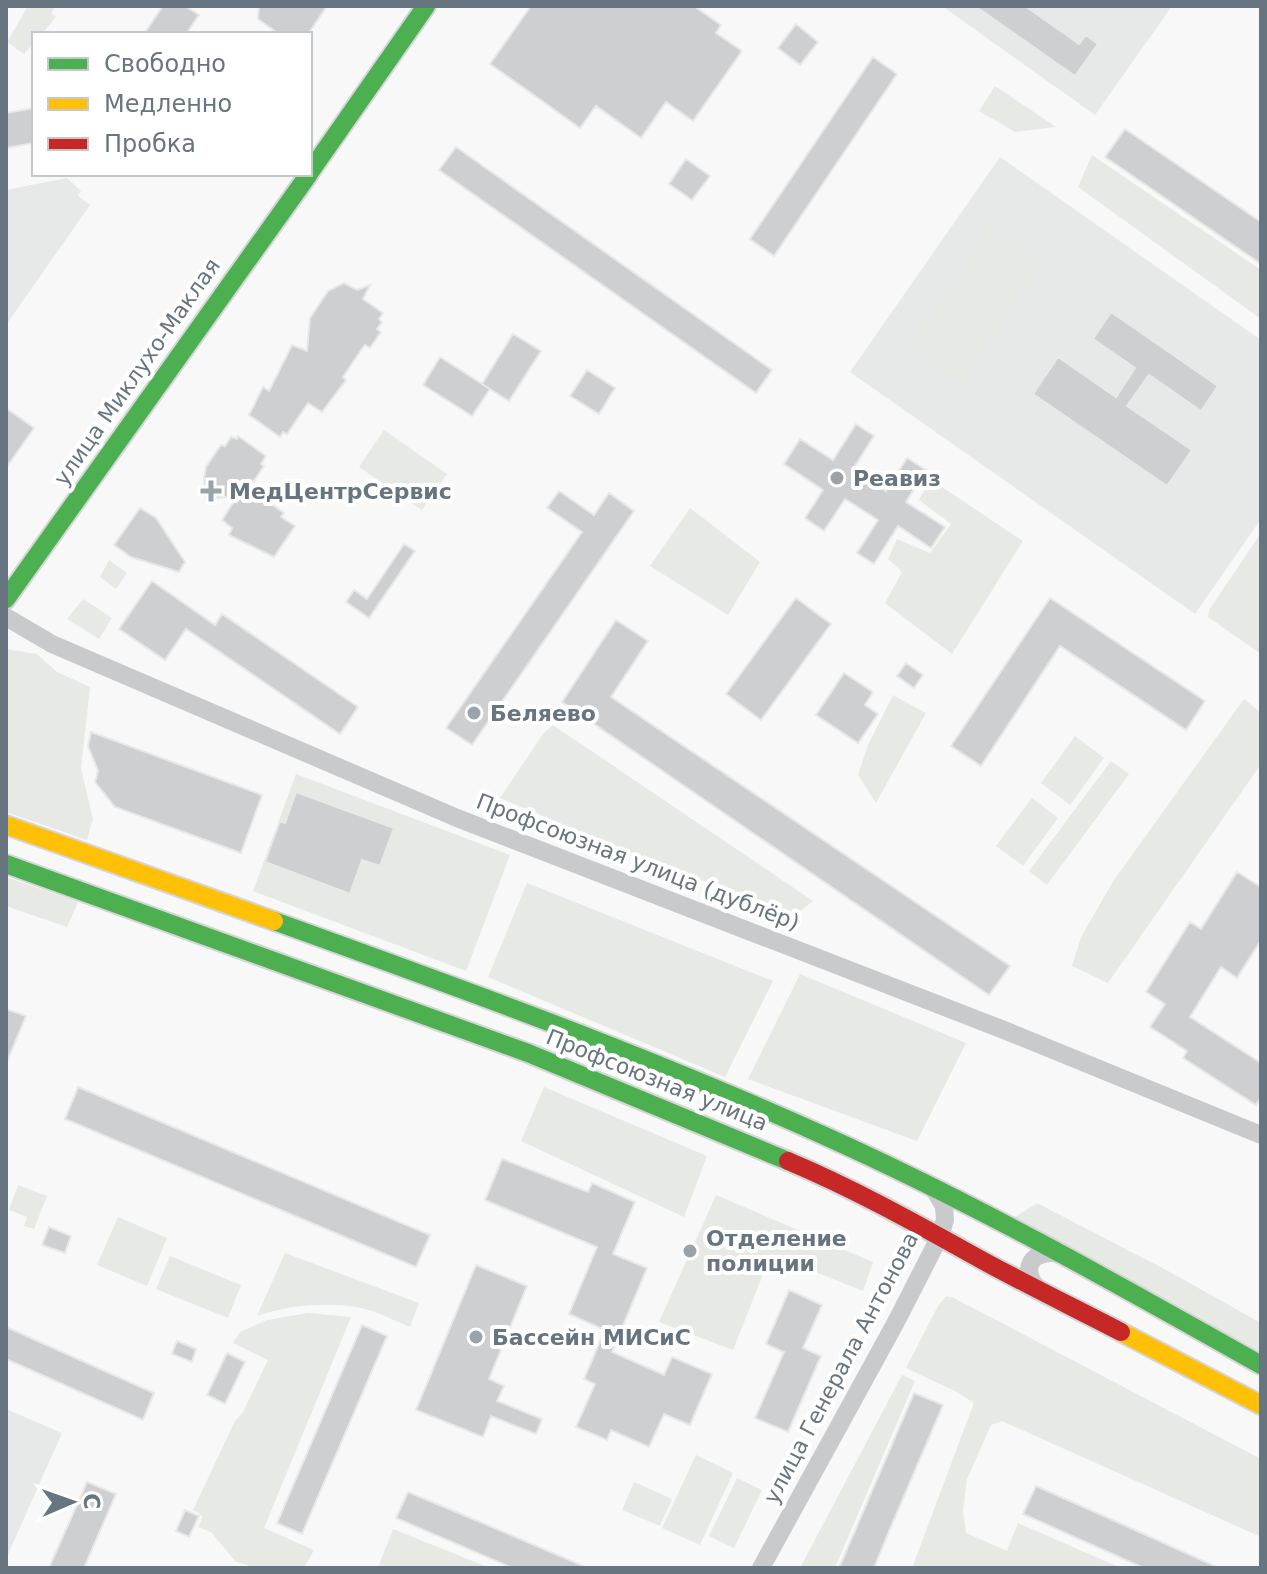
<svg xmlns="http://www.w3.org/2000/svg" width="1267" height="1574" viewBox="0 0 1267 1574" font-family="'DejaVu Sans',sans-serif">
<rect width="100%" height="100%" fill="#f8f8f8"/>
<!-- built -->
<path fill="#e7e8e8" d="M 942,6 L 1172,6 L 1095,115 Z
M 1000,157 L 1261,340 L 1261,519 L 1195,614 L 850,372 Z
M 67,178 L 81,191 L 78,196 L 90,205 L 6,325 L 6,190 Z
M 6,1409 L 62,1433 L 6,1559 Z"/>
<!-- green -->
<path fill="#e7e9e5" d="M 28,6 L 52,6 L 54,8 L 51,13 L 56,17 L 42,34 L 34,34 L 34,43 L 24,54 L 7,42 Z
M 995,86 L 1056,127 L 1015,132 L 979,111 Z
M 1092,155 L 1261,270 L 1261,319 L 1078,187 Z
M 993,225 L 1046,263 L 1026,292 L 973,254 Z
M 973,257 L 1024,292 L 959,385 L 908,350 Z
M 384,430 L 447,474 L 422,510 L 359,467 Z
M 930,479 L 1023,541 L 952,654 L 885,603 L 902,572 L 888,559 L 897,539 L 930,553 L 951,524 L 919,500 Z
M 690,508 L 760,562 L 728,615 L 650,566 Z
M 1261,533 L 1261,654 L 1208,617 L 1209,610 Z
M 109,560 L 127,573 L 116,589 L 100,577 Z
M 83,599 L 112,618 L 99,639 L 67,619 Z
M 6,649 L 37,654 L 57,672 L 90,687 L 81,769 L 93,819 L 87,840 L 6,812 Z
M 893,695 L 926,713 L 876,803 L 858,775 L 868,745 Z
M 1244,699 L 1261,713 L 1261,764 L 1108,983 L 1072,966 L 1081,937 L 1114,880 Z
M 553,725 L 813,901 L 794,916 L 624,850 L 500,798 L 543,734 Z
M 1075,736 L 1104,758 L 1070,805 L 1041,783 Z
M 1111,761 L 1129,774 L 1047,885 L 1029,871 Z
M 296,774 L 510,855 L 466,971 L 253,891 Z
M 1032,798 L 1058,818 L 1023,866 L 996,846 Z
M 6,877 L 78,902 L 67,927 L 6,906 Z
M 527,883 L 773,981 L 725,1077 L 488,977 Z
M 800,974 L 966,1043 L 917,1141 L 748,1079 Z
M 544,1087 L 707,1156 L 684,1217 L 521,1141 Z
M 18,1185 L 47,1196 L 34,1229 L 24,1226 L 27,1217 L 9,1210 Z
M 716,1195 L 873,1262 L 863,1291 L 771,1254 L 733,1350 L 659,1322 Z
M 1037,1203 L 1168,1271 L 1261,1323 L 1261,1352 L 1013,1218 Z
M 118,1217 L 167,1238 L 147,1286 L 97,1265 Z
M 285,1253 L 419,1303 L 410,1327 C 393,1320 374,1310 357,1307 C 327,1302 285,1305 257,1316 Z
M 170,1256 L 241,1285 L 228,1318 L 156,1289 Z
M 946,1296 L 954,1298 L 1261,1459 L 1261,1537 L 1002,1421 L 991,1425 L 967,1479 L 963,1511 L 966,1533 L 1007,1551 L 1018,1523 L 1121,1568 L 912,1568 L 974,1403 L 957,1392 L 906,1368 L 938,1306 Z
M 308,1313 L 351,1317 L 264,1528 L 314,1550 L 304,1568 L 256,1568 L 235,1561 L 211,1532 L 198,1527 L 203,1516 L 193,1510 L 235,1421 L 243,1412 L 268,1360 L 233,1343 L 240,1332 L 267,1320 Z
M 902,1375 L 915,1381 L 835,1568 L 800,1568 Z
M 696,1455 L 733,1473 L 700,1545 L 662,1528 Z
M 737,1478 L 762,1490 L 734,1548 L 709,1536 Z
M 634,1482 L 672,1499 L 660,1526 L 622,1510 Z
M 393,1529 L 490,1568 L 385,1568 L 379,1565 Z"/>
<!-- building -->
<path fill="#cdcfd0" stroke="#e8e8e8" stroke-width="2" d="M 163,6 L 185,6 L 199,15 L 186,34 L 144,34 Z
M 259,6 L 327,6 L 308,34 L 279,34 L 258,19 Z
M 531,6 L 694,6 L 721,25 L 716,33 L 742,51 L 693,121 L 666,102 L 641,138 L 596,106 L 580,128 L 490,64 Z
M 975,6 L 1025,6 L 1079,44 L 1086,35 L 1098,44 L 1075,76 Z
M 796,24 L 818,42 L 800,65 L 778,48 Z
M 873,57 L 897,74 L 774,256 L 750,239 Z
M 34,108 L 34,143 L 6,148 L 6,113 Z
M 1125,129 L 1261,222 L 1261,264 L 1105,157 Z
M 456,147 L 772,370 L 756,393 L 439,170 Z
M 686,159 L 710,176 L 692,200 L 669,184 Z
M 344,283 L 357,290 L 370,285 L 363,299 L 383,313 L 379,319 L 382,322 L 377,329 L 381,332 L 370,348 L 365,345 L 361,350 L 343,377 L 346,380 L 322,412 L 308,403 L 287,434 L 283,432 L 280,437 L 249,415 L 263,387 L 269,391 L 292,345 L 307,351 L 310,318 L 328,291 Z
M 1111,312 L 1218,386 L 1201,411 L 1149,375 L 1127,406 L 1192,450 L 1167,486 L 1033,394 L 1058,357 L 1116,397 L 1135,368 L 1093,339 Z
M 513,334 L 541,351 L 509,401 L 482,384 Z
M 440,357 L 490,389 L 472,416 L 423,385 Z
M 587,370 L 615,388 L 599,414 L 570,396 Z
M 6,408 L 34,428 L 6,468 Z
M 856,424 L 874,436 L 853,469 L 886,491 L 907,458 L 926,470 L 906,502 L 945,527 L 931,548 L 898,526 L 874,564 L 857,553 L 878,520 L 845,499 L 824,531 L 805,518 L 823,490 L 784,464 L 800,439 L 833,460 Z
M 238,436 L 266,456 L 261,464 L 264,466 L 249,488 L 284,513 L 281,517 L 295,526 L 274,557 L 229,535 L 232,528 L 222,520 L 238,495 L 206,500 L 204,478 L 206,467 L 221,445 L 225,446 L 231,437 L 237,439 Z
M 559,491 L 594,515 L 609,493 L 634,511 L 472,745 L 446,728 L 582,532 L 547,508 Z
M 140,508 L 156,518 L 185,562 L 179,572 L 131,557 L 114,545 Z
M 404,544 L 415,551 L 369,618 L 346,602 L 354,590 L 367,599 Z
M 152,581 L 215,625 L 222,614 L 358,707 L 340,734 L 186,629 L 165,660 L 119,629 Z
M 796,598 L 831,624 L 761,720 L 726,694 Z
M 1050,598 L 1205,701 L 1186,730 L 1060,646 L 981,766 L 951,746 Z
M 616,620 L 648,641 L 611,697 L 1010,966 L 989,995 L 562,702 Z
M 906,663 L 923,675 L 914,688 L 897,676 Z
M 844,673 L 873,692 L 865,705 L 878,714 L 858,743 L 816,715 Z
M 91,732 L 262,795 L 241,853 L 115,807 L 95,782 L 98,771 L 88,746 Z
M 296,792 L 394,828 L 380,866 L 362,860 L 350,894 L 265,862 L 280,821 L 285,823 Z
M 1237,872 L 1261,887 L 1261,940 L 1237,978 L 1221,967 L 1190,1017 L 1261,1063 L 1261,1097 L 1256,1105 L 1183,1058 L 1187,1051 L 1150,1027 L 1165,1004 L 1146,992 L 1190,922 L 1201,929 Z
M 6,1009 L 26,1016 L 6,1064 Z
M 78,1087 L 430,1235 L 416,1267 L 65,1119 Z
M 502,1159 L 588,1192 L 592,1183 L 635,1202 L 613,1254 L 647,1268 L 612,1352 L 664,1375 L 672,1357 L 712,1374 L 690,1425 L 664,1414 L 649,1447 L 611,1430 L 607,1440 L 576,1427 L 595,1384 L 584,1379 L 605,1330 L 569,1314 L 597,1247 L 485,1200 Z
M 49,1227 L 71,1236 L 65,1253 L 42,1245 Z
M 476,1265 L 527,1286 L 489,1379 L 504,1386 L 497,1401 L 542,1419 L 536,1434 L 491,1416 L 483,1437 L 416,1410 Z
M 789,1290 L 822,1305 L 803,1348 L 821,1356 L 788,1432 L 755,1418 L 784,1352 L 766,1344 Z
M 362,1325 L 387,1336 L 302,1534 L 277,1523 Z
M 6,1327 L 154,1393 L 143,1420 L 6,1359 Z
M 177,1341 L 196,1349 L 192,1362 L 172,1354 Z
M 227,1353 L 245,1362 L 225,1404 L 207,1395 Z
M 914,1393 L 943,1405 L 890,1529 L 874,1568 L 839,1568 Z
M 87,1482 L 116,1494 L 84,1568 L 49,1568 Z
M 1036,1486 L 1126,1526 L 1219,1568 L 1144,1568 L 1023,1514 Z
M 408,1492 L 480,1522 L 588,1568 L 513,1568 L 396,1518 Z
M 185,1510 L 199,1516 L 189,1537 L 176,1531 Z"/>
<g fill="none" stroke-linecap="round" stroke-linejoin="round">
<defs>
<path id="fast" d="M 310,172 L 426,6
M 6,599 L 309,174
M 6,864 L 528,1053 L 788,1161
M 274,921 C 460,988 646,1055 827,1137 C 976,1204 1119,1285 1261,1365"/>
<path id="slow" d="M 6,825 L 274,921
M 1121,1332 L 1261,1405"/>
<path id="jam" d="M 788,1161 C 850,1187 910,1220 969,1253 C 1019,1281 1071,1306 1121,1332"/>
</defs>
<!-- fast casing -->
<use href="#fast" stroke="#d4d5d6" stroke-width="22"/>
<!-- slow casing -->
<use href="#slow" stroke="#d4d5d6" stroke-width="22"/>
<!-- jam casing -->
<use href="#jam" stroke="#d4d5d6" stroke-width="22"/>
<!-- street -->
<path stroke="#c9cacb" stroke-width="18" d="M 6,617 L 52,644 L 457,818 L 1004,1030 L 1261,1135
M 1037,1288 C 1021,1267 1031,1252 1056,1253
M 761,1568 L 896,1322 L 940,1236 L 945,1220 L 944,1206 L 935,1191"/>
<!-- fast -->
<use href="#fast" stroke="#4caf50" stroke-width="18"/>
<!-- slow -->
<use href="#slow" stroke="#ffc107" stroke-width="18"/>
<!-- jam -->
<use href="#jam" stroke="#c62828" stroke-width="18"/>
</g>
<!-- markers -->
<g fill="#99a3a9" stroke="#fff" stroke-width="3">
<circle cx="837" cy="478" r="8"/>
<path d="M207 479h8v8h8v8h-8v8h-8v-8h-8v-8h8z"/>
<circle cx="474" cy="713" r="8"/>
<circle cx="690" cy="1251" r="8"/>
<circle cx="476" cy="1337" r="8"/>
</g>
<g text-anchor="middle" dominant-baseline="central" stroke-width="8" stroke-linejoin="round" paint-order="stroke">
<!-- street labels -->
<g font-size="22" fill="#66757f" stroke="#fff">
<text transform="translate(137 372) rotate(-55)">улица Миклухо-Маклая</text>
<text transform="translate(638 862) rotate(21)">Профсоюзная улица (дублёр)</text>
<text transform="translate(657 1080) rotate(22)">Профсоюзная улица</text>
<text transform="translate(841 1368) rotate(-62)">улица Генерала Антонова</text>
</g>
<!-- poi labels -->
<g font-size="22" font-weight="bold" fill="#66757f" stroke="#fff" text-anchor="start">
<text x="853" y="478">Реавиз</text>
<text x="229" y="491">МедЦентрСервис</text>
<text x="490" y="713">Беляево</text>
<text x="706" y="1238">Отделение<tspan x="706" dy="25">полиции</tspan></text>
<text x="492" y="1337">Бассейн МИСиС</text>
</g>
</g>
<!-- border -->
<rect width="1267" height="1574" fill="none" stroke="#66757f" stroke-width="16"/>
<!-- legend -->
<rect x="32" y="32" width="280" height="144" fill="#ffffff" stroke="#c2c8cc" stroke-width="2"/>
<rect x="48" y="58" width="40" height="12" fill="#4caf50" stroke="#c2c8cc" stroke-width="2"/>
<text x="104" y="72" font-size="24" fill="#66757f">Свободно</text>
<rect x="48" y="98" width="40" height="12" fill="#ffc107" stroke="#c2c8cc" stroke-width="2"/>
<text x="104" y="112" font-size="24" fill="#66757f">Медленно</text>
<rect x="48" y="138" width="40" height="12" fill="#c62828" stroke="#c2c8cc" stroke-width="2"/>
<text x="104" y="152" font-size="24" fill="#66757f">Пробка</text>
<!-- north arrow -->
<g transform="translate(72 1502) rotate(88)" stroke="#ffffff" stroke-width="6" paint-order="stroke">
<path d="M0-6L14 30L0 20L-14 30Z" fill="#66757f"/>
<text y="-12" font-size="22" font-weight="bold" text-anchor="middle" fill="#66757f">С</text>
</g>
</svg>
